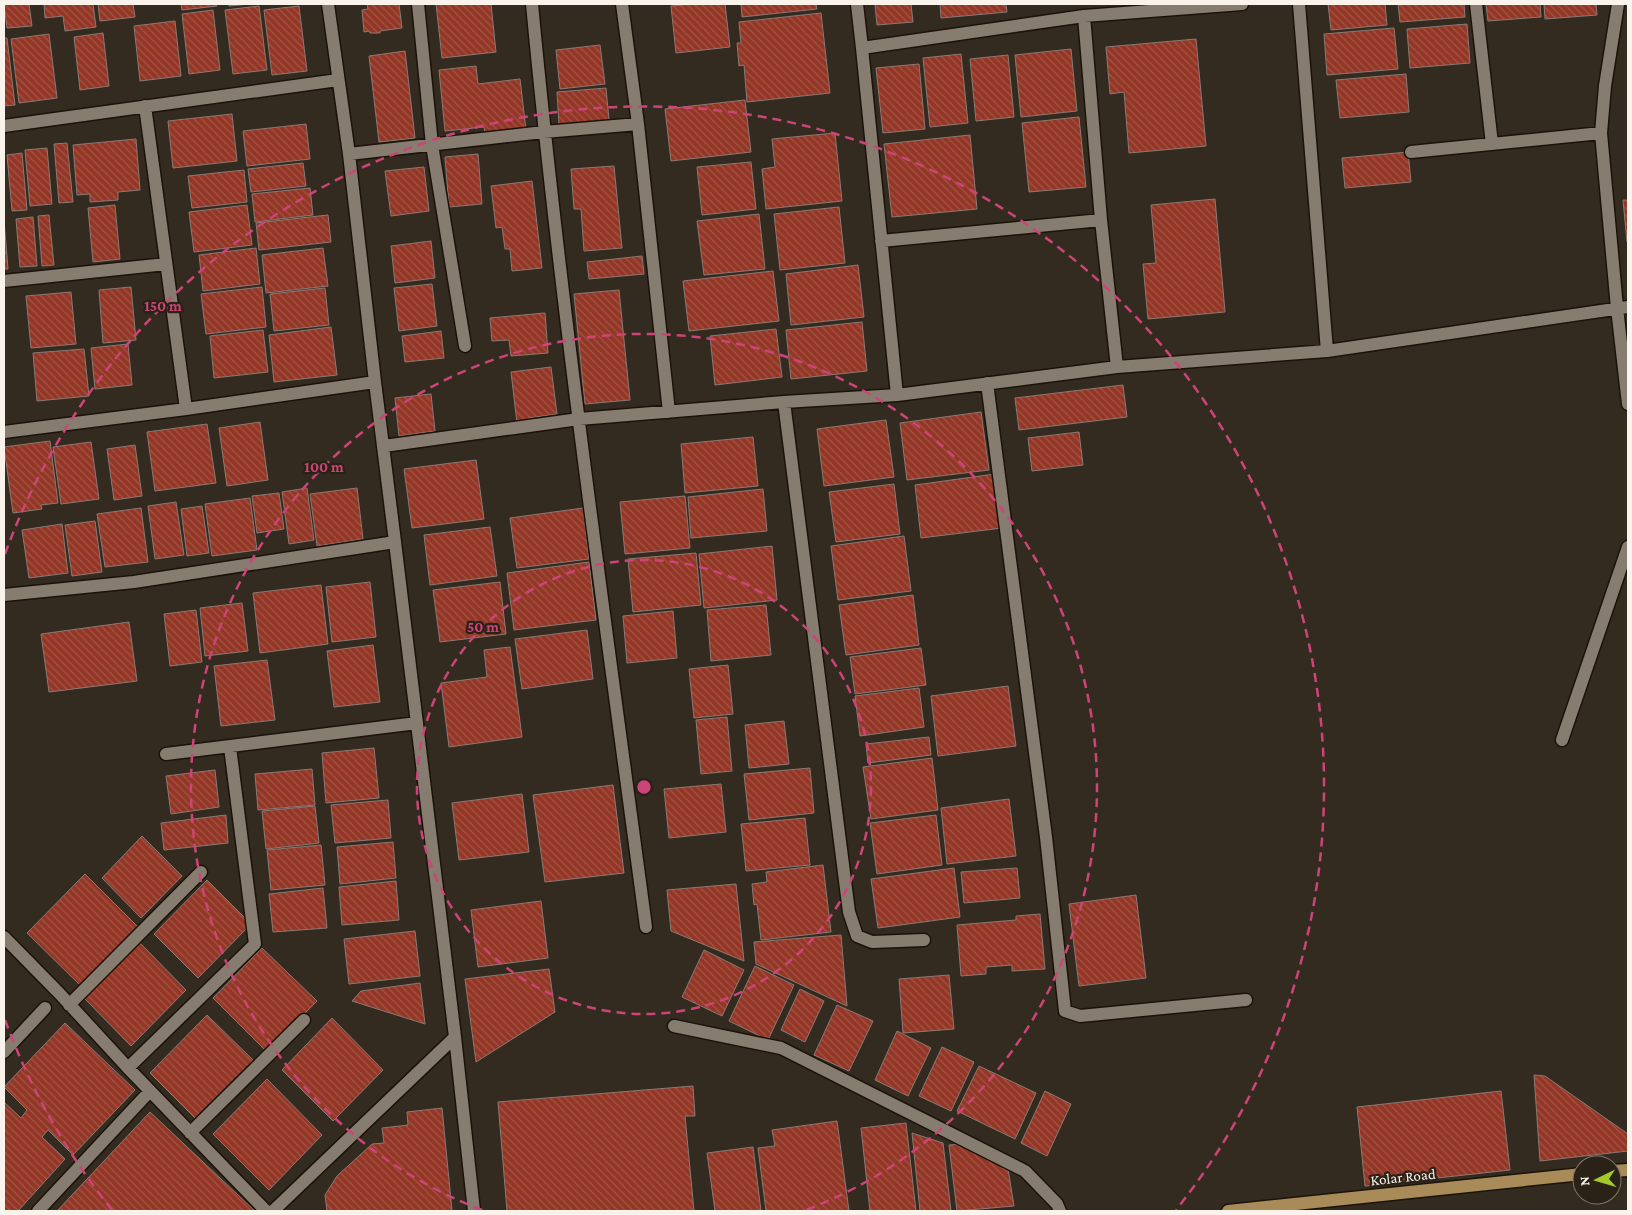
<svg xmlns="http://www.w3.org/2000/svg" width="1632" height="1215" viewBox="0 0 1632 1215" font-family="'Crimson Pro',serif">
<defs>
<pattern id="building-back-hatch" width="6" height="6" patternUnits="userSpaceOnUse" patternTransform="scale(1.25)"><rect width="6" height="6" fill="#933626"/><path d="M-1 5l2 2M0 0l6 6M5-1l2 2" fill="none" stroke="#a35446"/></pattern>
</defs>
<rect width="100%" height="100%" fill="#342b20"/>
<!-- building -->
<path fill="url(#building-back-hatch)" stroke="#8b7975" d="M 4,4 L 29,4 L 32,26 L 7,28 Z
M 44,4 L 93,4 L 96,27 L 65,31 L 63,16 L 45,18 Z
M 98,4 L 133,4 L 135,17 L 100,21 Z
M 181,4 L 216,4 L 217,6 L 182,10 Z
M 228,4 L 250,4 L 229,6 Z
M 367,4 L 399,4 L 402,28 L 380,31 L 380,33 L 370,33 L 369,31 L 364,32 L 362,10 L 368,9 Z
M 436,4 L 491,4 L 496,52 L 442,58 Z
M 693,4 L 725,4 L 730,47 L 676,53 L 671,6 Z
M 741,4 L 816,4 L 817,9 L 742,17 Z
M 875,4 L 911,4 L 913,22 L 877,25 Z
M 940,4 L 1006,4 L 1007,12 L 941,18 Z
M 1328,4 L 1385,4 L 1387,25 L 1331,30 Z
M 1398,4 L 1464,4 L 1465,17 L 1400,22 Z
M 1486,4 L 1540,4 L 1541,17 L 1488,21 Z
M 1544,4 L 1596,4 L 1597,15 L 1545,19 Z
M 259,6 L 267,70 L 233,74 L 225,10 Z
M 299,6 L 307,71 L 272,75 L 264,10 Z
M 213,10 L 220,70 L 189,74 L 182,14 Z
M 821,13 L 830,93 L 747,102 L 744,65 L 739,66 L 737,43 L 741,43 L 739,22 Z
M 175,21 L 181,76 L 140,81 L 134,26 Z
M 1467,24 L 1470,63 L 1410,68 L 1407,29 Z
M 1394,28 L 1398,69 L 1327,75 L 1324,34 Z
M 103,33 L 109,86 L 80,90 L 74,37 Z
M 49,34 L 57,98 L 19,103 L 11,39 Z
M 4,38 L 7,38 L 15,105 L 4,106 Z
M 1196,39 L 1206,146 L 1129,153 L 1124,92 L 1110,94 L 1106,47 Z
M 600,45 L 605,84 L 560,89 L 556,50 Z
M 1071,49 L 1077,111 L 1021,117 L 1015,55 Z
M 405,51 L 415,138 L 379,142 L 369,56 Z
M 961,54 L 968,123 L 930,127 L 923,58 Z
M 1008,55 L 1014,117 L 976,121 L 970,59 Z
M 919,64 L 925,129 L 883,133 L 876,68 Z
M 476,66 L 478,84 L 520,79 L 526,130 L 485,134 L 484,127 L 445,131 L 439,70 Z
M 1406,74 L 1409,112 L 1340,118 L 1336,80 Z
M 606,88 L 609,120 L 559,124 L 557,92 Z
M 745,100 L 751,152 L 671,161 L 665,109 Z
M 232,114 L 237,161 L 173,168 L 168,121 Z
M 1079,117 L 1086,187 L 1029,192 L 1022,123 Z
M 306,124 L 310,159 L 247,166 L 243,131 Z
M 835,133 L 842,201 L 766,209 L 762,169 L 775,167 L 772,139 Z
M 970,135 L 977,209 L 892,217 L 884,144 Z
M 136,139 L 140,190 L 118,192 L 118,200 L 90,202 L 90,194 L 77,195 L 73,145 Z
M 67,143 L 73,202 L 59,203 L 54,144 Z
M 47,148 L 52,204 L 30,206 L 25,150 Z
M 1408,152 L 1411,182 L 1345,188 L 1342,158 Z
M 22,153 L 27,210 L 12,211 L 7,155 Z
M 478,154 L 482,204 L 449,207 L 445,157 Z
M 751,162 L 756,209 L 702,215 L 697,167 Z
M 303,163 L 306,186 L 251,192 L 248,169 Z
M 614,166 L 622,248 L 584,251 L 581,209 L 574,209 L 571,169 Z
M 424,167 L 429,211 L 391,216 L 385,171 Z
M 244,170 L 247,202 L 192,208 L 188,176 Z
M 532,181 L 542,268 L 512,271 L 510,249 L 505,249 L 502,227 L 496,228 L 491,186 Z
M 310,188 L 313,215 L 255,222 L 252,194 Z
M 1215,199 L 1225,312 L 1148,319 L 1143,264 L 1156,263 L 1151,205 Z
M 1623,200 L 1628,200 L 1628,241 L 1627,242 Z
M 115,205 L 120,259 L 93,262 L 88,208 Z
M 247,205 L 252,245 L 194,252 L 189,212 Z
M 839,207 L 845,263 L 780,270 L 774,214 Z
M 759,214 L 765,269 L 704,275 L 697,221 Z
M 49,215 L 54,265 L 42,266 L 38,216 Z
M 328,215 L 331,242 L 259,250 L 256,223 Z
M 33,217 L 37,266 L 20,267 L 16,219 Z
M 4,220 L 8,269 L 4,269 Z
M 431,241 L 435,278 L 395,283 L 391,246 Z
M 256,248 L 260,284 L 203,291 L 199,255 Z
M 323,248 L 328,286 L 266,293 L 262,255 Z
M 642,256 L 644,274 L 589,279 L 587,262 Z
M 858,265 L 864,317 L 791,325 L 786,274 Z
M 773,271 L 779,321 L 689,331 L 683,281 Z
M 432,284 L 437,326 L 399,331 L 394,288 Z
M 131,287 L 136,340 L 103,343 L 99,290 Z
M 262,287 L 266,327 L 206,334 L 201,294 Z
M 325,288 L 329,325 L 274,331 L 270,294 Z
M 619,290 L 630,400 L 585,404 L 574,294 Z
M 71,292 L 76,344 L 31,348 L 26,296 Z
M 545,313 L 548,353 L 511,356 L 509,340 L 492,341 L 490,318 Z
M 862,322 L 867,371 L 791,379 L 786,330 Z
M 331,327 L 337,375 L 274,382 L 269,335 Z
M 776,329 L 782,377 L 715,385 L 710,336 Z
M 263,330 L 268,372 L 214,378 L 210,336 Z
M 441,331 L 444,358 L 405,362 L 402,336 Z
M 128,344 L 132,385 L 95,389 L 91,348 Z
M 84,349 L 89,396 L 37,401 L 33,353 Z
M 551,367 L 557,414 L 528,418 L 529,422 L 517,423 L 511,372 Z
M 1123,385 L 1127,417 L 1019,430 L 1015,398 Z
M 431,394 L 435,431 L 399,436 L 395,398 Z
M 981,412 L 989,470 L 907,480 L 900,423 Z
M 886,420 L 894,477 L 824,486 L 817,429 Z
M 260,422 L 268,480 L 227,486 L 219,428 Z
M 207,424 L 216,483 L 155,491 L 147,432 Z
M 1079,432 L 1083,465 L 1032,471 L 1028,438 Z
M 753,437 L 758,486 L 685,493 L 681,444 Z
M 50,441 L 58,503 L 41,505 L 42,509 L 13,513 L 4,447 Z
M 91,442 L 99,499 L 61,504 L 53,447 Z
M 135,445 L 142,496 L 114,500 L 107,449 Z
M 476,460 L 484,519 L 412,528 L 404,469 Z
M 995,474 L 1002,528 L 921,538 L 915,485 Z
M 894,484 L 900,534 L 836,542 L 829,492 Z
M 307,488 L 314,540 L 289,544 L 282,492 Z
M 357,488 L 363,539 L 317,546 L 310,494 Z
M 763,489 L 767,531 L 691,538 L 688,497 Z
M 279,493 L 284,529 L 257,533 L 252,496 Z
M 685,496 L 690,548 L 625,554 L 620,502 Z
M 250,498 L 257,550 L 212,556 L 205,504 Z
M 176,502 L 184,555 L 155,559 L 148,506 Z
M 202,506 L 209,553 L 187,556 L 181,509 Z
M 141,508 L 148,562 L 105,567 L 97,514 Z
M 583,508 L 589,559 L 517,568 L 510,518 Z
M 95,521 L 102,572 L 72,576 L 65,525 Z
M 62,524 L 68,573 L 29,578 L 22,530 Z
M 490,527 L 497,576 L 430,585 L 424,535 Z
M 904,536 L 911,591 L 838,600 L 831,546 Z
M 772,546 L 777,600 L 704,608 L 699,554 Z
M 696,553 L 701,605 L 633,612 L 628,559 Z
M 589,562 L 596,620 L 514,630 L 507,573 Z
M 370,582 L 376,637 L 332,642 L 326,587 Z
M 500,582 L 506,634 L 440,642 L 433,590 Z
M 321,585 L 328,644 L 260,653 L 253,593 Z
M 913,595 L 919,645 L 846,655 L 839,605 Z
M 242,603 L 248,651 L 205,656 L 200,608 Z
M 766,605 L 771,655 L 711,661 L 707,610 Z
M 196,610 L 202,662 L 170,666 L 164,614 Z
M 673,611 L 677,658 L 627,663 L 623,616 Z
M 129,622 L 137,681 L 49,692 L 41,634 Z
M 587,630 L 593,679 L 522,689 L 515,639 Z
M 373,645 L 380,702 L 334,707 L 327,651 Z
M 510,647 L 522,737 L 449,747 L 441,683 L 487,677 L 484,650 Z
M 921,648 L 926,685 L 855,694 L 850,657 Z
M 267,660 L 275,720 L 221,726 L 214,666 Z
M 728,665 L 733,714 L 694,718 L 689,669 Z
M 1008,686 L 1016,746 L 938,756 L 931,696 Z
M 919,688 L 924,727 L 860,736 L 855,696 Z
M 727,717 L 732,771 L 701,774 L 696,720 Z
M 784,721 L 789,764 L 749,768 L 745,725 Z
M 929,737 L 931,755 L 868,763 L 866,744 Z
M 374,748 L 379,798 L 326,803 L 322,753 Z
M 932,758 L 938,810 L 871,819 L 863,767 Z
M 810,768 L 814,813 L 749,820 L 744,774 Z
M 312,769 L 315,805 L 258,810 L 255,774 Z
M 215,770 L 219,807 L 171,814 L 166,776 Z
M 721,784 L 726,832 L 669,838 L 664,789 Z
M 613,785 L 624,873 L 545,882 L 533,795 Z
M 522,794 L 529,852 L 459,860 L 452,803 Z
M 1009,799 L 1016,856 L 947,864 L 941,808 Z
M 388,800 L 391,838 L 335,843 L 331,805 Z
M 315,806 L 319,843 L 266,849 L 262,811 Z
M 226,815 L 228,843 L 164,850 L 161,823 Z
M 936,815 L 942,865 L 877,874 L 870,823 Z
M 805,818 L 810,865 L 746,871 L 741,824 Z
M 142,836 L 182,876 L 141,918 L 102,878 Z
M 393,842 L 396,878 L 340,884 L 337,847 Z
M 321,845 L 325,885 L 271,890 L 267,850 Z
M 823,865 L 831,932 L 761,940 L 757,904 L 754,905 L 752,884 L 767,882 L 766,872 Z
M 954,868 L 960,917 L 878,928 L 871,879 Z
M 1017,868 L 1020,898 L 964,903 L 961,872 Z
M 85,874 L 138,927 L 80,985 L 27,933 Z
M 207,880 L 251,924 L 198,978 L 154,934 Z
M 396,881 L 399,920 L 342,925 L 339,887 Z
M 736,884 L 744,961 L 671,931 L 667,890 Z
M 323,888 L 327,928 L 273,932 L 269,894 Z
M 1136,895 L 1146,978 L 1079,986 L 1069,904 Z
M 541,901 L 548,958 L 478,967 L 471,910 Z
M 1040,914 L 1045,969 L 1012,971 L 1012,965 L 986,967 L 986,974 L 961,976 L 957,925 L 1016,920 L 1016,916 Z
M 415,931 L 420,976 L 349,984 L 344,939 Z
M 841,935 L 847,1006 L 756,964 L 754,942 Z
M 140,943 L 186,990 L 131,1046 L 85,999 Z
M 262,948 L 317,1001 L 267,1052 L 213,998 Z
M 704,950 L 744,970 L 722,1016 L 682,997 Z
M 755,966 L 794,985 L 768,1040 L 729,1021 Z
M 549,969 L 555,1012 L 476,1062 L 465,979 Z
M 949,975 L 954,1029 L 903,1033 L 899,979 Z
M 420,983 L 425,1024 L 352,1001 L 361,991 Z
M 800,989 L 824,1001 L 805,1042 L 781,1030 Z
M 837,1005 L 873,1021 L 849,1071 L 814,1055 Z
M 207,1015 L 254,1061 L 197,1120 L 150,1073 Z
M 332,1018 L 383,1070 L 333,1121 L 282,1070 Z
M 65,1023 L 135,1090 L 73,1155 L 48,1130 L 42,1137 L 65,1159 L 18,1211 L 4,1211 L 4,1102 L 21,1118 L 27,1110 L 4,1087 Z
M 897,1031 L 931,1048 L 908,1096 L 875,1080 Z
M 942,1047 L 974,1062 L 951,1111 L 919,1096 Z
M 979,1066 L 1036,1093 L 1015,1139 L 957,1111 Z
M 1534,1075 L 1545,1076 L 1628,1134 L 1628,1151 L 1540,1161 Z
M 267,1079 L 322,1135 L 269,1190 L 213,1134 Z
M 693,1086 L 695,1116 L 685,1116 L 694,1211 L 507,1211 L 498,1102 Z
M 1045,1091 L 1071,1104 L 1047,1156 L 1021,1143 Z
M 1501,1091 L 1510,1170 L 1365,1186 L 1357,1107 Z
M 442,1108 L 452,1211 L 327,1211 L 325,1195 L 337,1176 L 372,1144 L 384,1143 L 382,1128 L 408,1125 L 407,1112 Z
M 150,1112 L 255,1211 L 57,1211 Z
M 837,1121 L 849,1211 L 766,1211 L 758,1148 L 775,1146 L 772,1130 Z
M 906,1123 L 916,1211 L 870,1211 L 861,1128 Z
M 912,1133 L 943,1143 L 951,1211 L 920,1211 Z
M 964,1144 L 1008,1169 L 1014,1206 L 957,1211 L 949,1145 Z
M 753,1147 L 761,1211 L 715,1211 L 707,1153 Z"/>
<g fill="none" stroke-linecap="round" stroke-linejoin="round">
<defs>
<path id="minor" d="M 328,4 L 349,154 L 375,382 L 395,542 L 455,1037 L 474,1211
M 418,4 L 432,145 L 465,346
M 532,4 C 561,312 605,619 646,927
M 622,4 L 638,124 L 669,412
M 857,4 L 862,48 L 897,395
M 1299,4 L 1327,351
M 1476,4 L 1492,144
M 1618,4 L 1605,86 L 1601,133 L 1617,308 L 1628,404
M 1084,16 L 1101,220 L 1117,367
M 862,48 L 1084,16 L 1242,4
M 145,106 L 186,409
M 4,126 L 338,80
M 1411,152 L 1601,133
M 349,154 L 544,132 L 638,124
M 881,241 L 1101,220
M 4,281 L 166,264
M 987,383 L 1046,837 L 1065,1011 L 1080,1016 L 1246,1000
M 784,402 L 849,912 L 857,936 L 872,942 L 924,940
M 4,432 L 186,409 L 375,382
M 384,446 L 579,419 L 784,402 L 897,395 L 1117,367 L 1327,351 L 1628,307
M 4,595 L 134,582 L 395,542
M 1562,740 L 1628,547
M 166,754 L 417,723
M 4,937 L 59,993 L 128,1068 L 266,1211
M 69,1005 L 201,872
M 674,1026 L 781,1048 L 1025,1171 L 1057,1204 L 1060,1211
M 4,1052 L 45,1008
M 128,1068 L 255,944 L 230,747
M 190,1133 L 304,1020
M 38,1211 L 150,1091
M 273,1211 L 455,1037"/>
<path id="secondary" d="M 1612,1171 L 1628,1170
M 1228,1211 L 1582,1174"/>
</defs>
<!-- minor casing -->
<use href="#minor" stroke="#1b1309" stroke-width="15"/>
<!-- secondary casing -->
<use href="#secondary" stroke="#1b1309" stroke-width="15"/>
<!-- minor -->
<use href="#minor" stroke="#877c70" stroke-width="12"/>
<!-- secondary -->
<use href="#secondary" stroke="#a88b58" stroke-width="12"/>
</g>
<!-- distance rings -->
<g fill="none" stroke="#cd4478" stroke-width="2.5" stroke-dasharray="9 6">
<circle cx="644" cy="787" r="227"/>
<path d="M482 1210A453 453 0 1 1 806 1210"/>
<path d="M112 1210A680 680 0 0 1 5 1020M5 554A680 680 0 1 1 1176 1210"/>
</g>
<g text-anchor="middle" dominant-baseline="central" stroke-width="4.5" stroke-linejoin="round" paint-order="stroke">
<!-- street labels -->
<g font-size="15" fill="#f9f3ec" stroke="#2a2117">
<text transform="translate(1403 1177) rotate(-6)">Kolar Road</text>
</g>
</g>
<circle cx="644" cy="787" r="8" fill="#cd4478" stroke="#2a2117" stroke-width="2.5"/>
<g font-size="15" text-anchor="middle" font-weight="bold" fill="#cd4478" stroke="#2a2117" stroke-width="4.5" stroke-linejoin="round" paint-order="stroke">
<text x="163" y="311">150 m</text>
<text x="324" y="472">100 m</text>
<text x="483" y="632">50 m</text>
</g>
<!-- border -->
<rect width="1632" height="1215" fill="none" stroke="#f9f3ec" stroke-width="10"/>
<!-- north arrow -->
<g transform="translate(1597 1180) rotate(265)"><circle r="24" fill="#2a2117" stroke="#7d756c"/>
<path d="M0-4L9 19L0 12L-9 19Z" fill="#a2c929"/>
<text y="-8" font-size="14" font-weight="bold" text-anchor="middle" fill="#f9f3ec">N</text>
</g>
</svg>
